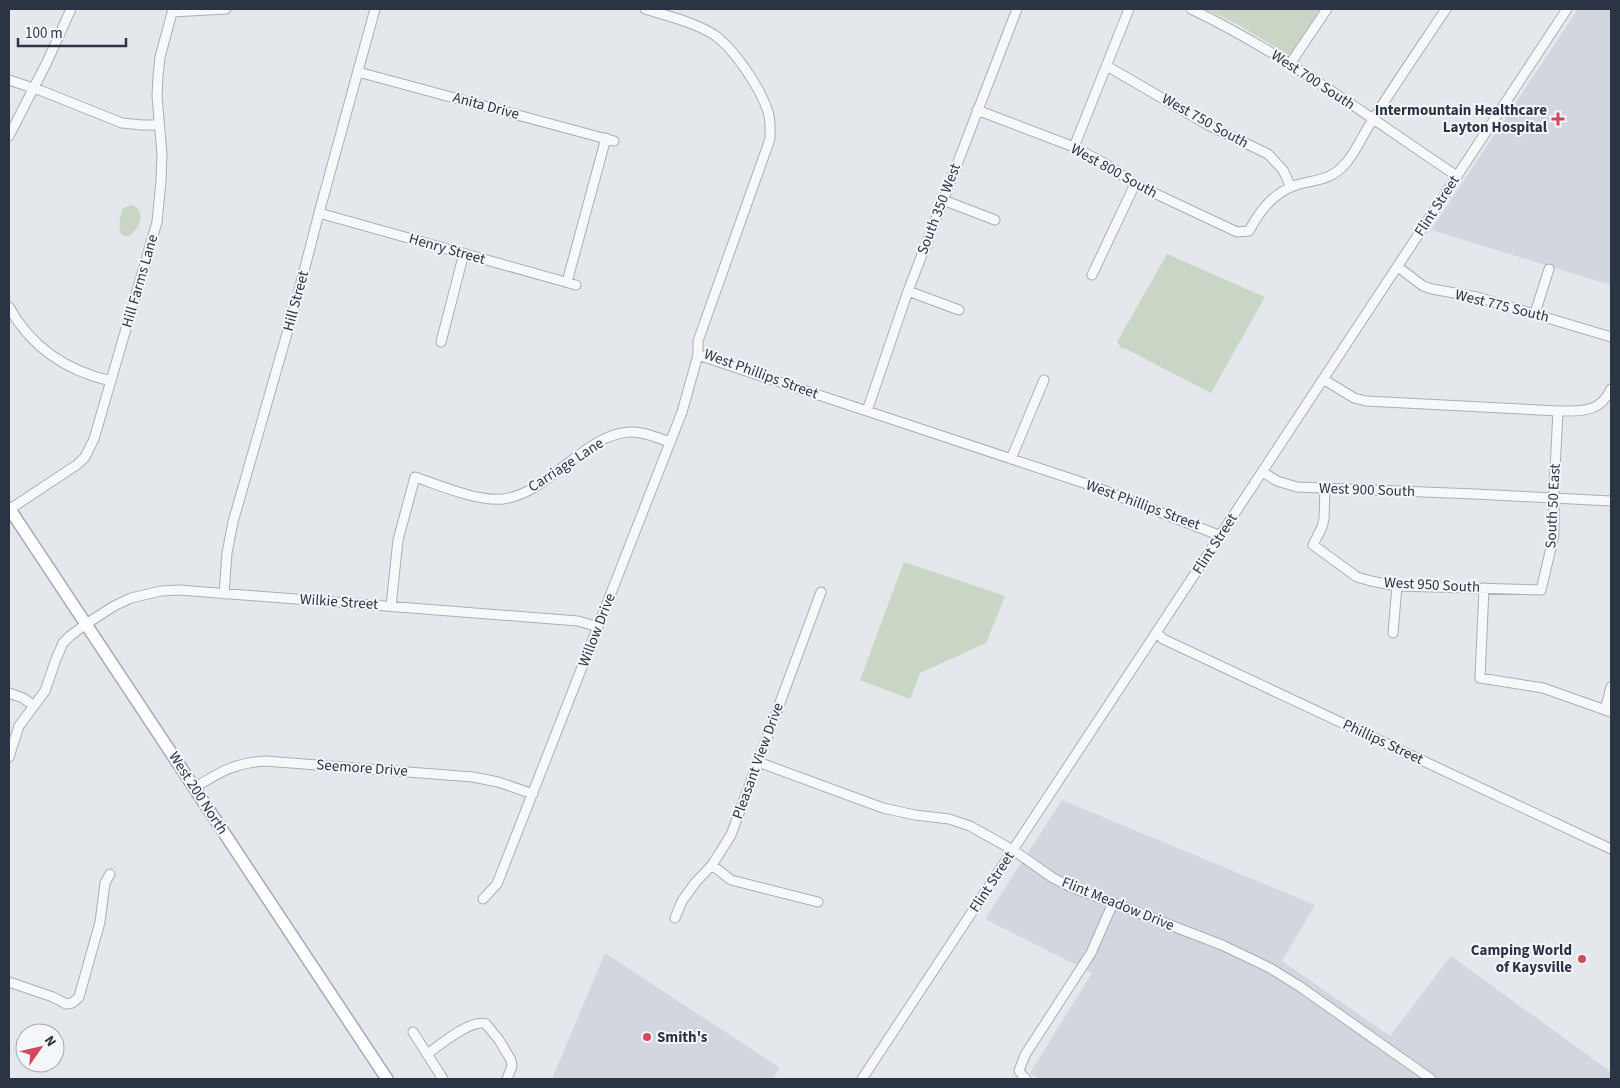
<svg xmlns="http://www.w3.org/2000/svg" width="1620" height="1088" viewBox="0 0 1620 1088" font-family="'Source Sans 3',sans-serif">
<rect width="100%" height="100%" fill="#e4e7ec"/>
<!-- built -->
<path fill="#d2d6de" d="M 1578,9 L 1611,9 L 1611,285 L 1431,230 Z
M 1062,800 L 1315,905 L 1282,961 L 1390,1036 L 1451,956 L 1611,1072 L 1611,1079 L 1039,1079 L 1030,1073 L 1092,973 L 985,919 Z
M 605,953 L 780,1068 L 773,1079 L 552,1079 Z"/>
<!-- green -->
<path fill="#c9d6c5" d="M 1205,9 L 1321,9 L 1290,56 L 1239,25 Z
M 131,205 C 147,209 140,229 129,236 C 126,236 123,236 121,234 C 118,229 120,213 123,209 C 126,206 128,206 131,205 Z
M 1167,254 L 1265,297 L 1211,393 L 1124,348 L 1122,349 L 1117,342 Z
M 904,562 L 1005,596 L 986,643 L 920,673 L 910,699 L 860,680 Z"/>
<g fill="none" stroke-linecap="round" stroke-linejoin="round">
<defs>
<path id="minor" d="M 1191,9 C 1285,54 1370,118 1457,176
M 172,12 L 226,9
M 1290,64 L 1327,9
M 1107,66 L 1208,125 L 1268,154 L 1283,170 L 1291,187
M 358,72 L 614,141
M 9,80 L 42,91 L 122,123 L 142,125 L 159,125
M 977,110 L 1074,147 L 1106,164 L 1135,184 L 1237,232 L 1249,231 C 1259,212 1271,196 1291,187 C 1312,178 1328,184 1346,163 C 1357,150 1364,132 1374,118 C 1397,81 1422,45 1446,9
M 9,136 L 47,62 L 71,9
M 1074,147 L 1129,9
M 943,200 L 995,220
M 319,213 L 576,285
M 1398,267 L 1423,286 L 1432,289 L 1477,297 L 1611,337
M 1092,275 L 1135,184
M 567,282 L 606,138
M 908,291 L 959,310
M 9,307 C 31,347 67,371 111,381
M 1535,313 L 1549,269
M 441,342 L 464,253
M 698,355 L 1090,485 L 1221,536
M 1323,379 L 1354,398 L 1366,401 L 1558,411 C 1581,411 1600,413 1611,389
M 867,411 L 908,291 L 1017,9
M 1011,459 L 1044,380
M 1263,472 L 1277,481 L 1297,487 L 1475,494 L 1611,501
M 1325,488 L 1324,519 L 1322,527 L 1313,545 L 1357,577 L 1371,581 L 1397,586 L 1541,590 L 1554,535 L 1554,490 L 1558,411
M 10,509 L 78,464 L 85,457 L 94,439 L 157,222 L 161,181 L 162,154 L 157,96 L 158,76 L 160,57 L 173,9
M 1484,588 L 1480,678 L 1543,688 L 1611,712
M 224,594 L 227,553 L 233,522 L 296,302 L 319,213 L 375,9
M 391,606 L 398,540 L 415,477 C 439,485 478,502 503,499 C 550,493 584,434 630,432 C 643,431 657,438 670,442
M 1157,633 L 1163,639 L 1611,849
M 1393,633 L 1397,586
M 9,693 L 23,698 L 34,706
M 1605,710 L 1611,687
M 9,757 L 19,726 L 45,691 L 56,659 L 63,643 L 70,636 L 86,624 L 114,606 L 131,598 L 161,591 L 179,590 L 578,621 L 598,627
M 758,762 L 883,808 L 915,815 L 949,819 L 970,826 L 1013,850 L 1053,878 L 1069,886 L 1222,945 L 1270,968 L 1299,986 L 1431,1079
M 194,788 C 220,772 234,763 265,761 L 473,777 L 498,782 L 533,794
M 712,865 L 731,880 L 818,902
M 483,899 L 497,884 L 682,412 L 698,355 L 698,341 L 770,139 C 770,131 771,120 768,112 C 761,89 734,48 713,34 C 693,22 668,16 645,9
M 675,918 L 682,901 L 695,883 L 712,865 L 731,835 L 821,592
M 9,982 L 53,997 L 66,1004 L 72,1003 L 79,997 L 100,922 L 105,883 L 110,874
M 413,1032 L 443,1079
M 427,1054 C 440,1045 472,1018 486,1024 L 499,1040 L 511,1060 L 512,1066 L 507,1079
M 862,1079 L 1567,9
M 1026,1079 L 1019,1071 L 1025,1055 L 1091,953 L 1113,903"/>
<path id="major" d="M 9,508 L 387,1079"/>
</defs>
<!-- minor casing -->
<use href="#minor" stroke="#a9aeb7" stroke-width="11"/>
<!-- major casing -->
<use href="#major" stroke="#a3abb8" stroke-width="14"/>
<!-- minor -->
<use href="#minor" stroke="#f7f8fa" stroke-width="9"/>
<!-- major -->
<use href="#major" stroke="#fff" stroke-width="11"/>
</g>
<!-- markers -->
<g fill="#d1495b" stroke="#f4f6f9" stroke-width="2">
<path d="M1555.5 111.5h5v5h5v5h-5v5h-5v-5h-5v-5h5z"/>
<circle cx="1582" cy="959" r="5"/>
<circle cx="647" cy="1037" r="5"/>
</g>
<g text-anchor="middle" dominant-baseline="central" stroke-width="4" stroke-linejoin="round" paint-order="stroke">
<!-- street labels -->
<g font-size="15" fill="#2b3445" stroke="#f4f6f9">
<text transform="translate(1313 80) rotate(33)">West 700 South</text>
<text transform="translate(486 106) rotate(15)">Anita Drive</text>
<text transform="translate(1205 121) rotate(29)">West 750 South</text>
<text transform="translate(1114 171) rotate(29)">West 800 South</text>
<text transform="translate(1437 206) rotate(-57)">Flint Street</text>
<text transform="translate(939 209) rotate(-69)">South 350 West</text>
<text transform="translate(447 249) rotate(16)">Henry Street</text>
<text transform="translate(140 281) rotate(-74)">Hill Farms Lane</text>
<text transform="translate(296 301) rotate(-75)">Hill Street</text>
<text transform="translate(1502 306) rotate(14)">West 775 South</text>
<text transform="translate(761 374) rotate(20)">West Phillips Street</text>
<text transform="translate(566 465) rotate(-33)">Carriage Lane</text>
<text transform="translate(1367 490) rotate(2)">West 900 South</text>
<text transform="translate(1143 505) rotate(20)">West Phillips Street</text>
<text transform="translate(1553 506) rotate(-87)">South 50 East</text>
<text transform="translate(1215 544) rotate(-57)">Flint Street</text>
<text transform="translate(1432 585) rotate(3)">West 950 South</text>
<text transform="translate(339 602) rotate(4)">Wilkie Street</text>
<text transform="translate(597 630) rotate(-69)">Willow Drive</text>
<text transform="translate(1383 742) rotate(25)">Phillips Street</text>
<text transform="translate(758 761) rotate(-70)">Pleasant View Drive</text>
<text transform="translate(362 768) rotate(4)">Seemore Drive</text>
<text transform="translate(198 793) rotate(57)">West 200 North</text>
<text transform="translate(992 882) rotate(-57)">Flint Street</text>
<text transform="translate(1118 904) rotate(22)">Flint Meadow Drive</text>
</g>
<!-- poi labels -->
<g font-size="15" font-weight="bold" fill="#2b3445" stroke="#f4f6f9" text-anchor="end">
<text x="1547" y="110">Intermountain Healthcare<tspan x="1547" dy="17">Layton Hospital</tspan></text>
<text x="1572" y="950">Camping World<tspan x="1572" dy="17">of Kaysville</tspan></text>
<text x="657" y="1037" text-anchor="start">Smith's</text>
</g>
</g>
<!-- border -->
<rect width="1620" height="1088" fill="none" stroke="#2b3445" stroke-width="20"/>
<!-- north arrow -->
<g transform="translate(40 1048) rotate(56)"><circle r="24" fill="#f4f6f9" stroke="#a4a8b1"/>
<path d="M0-4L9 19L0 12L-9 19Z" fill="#d1495b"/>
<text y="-8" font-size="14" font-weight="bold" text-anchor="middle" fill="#2b3445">N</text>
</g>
<!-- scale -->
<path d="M18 38v8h108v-8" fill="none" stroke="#2b3445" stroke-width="2.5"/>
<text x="25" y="38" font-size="15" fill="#2b3445" stroke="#f4f6f9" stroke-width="4" paint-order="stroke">100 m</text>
</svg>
